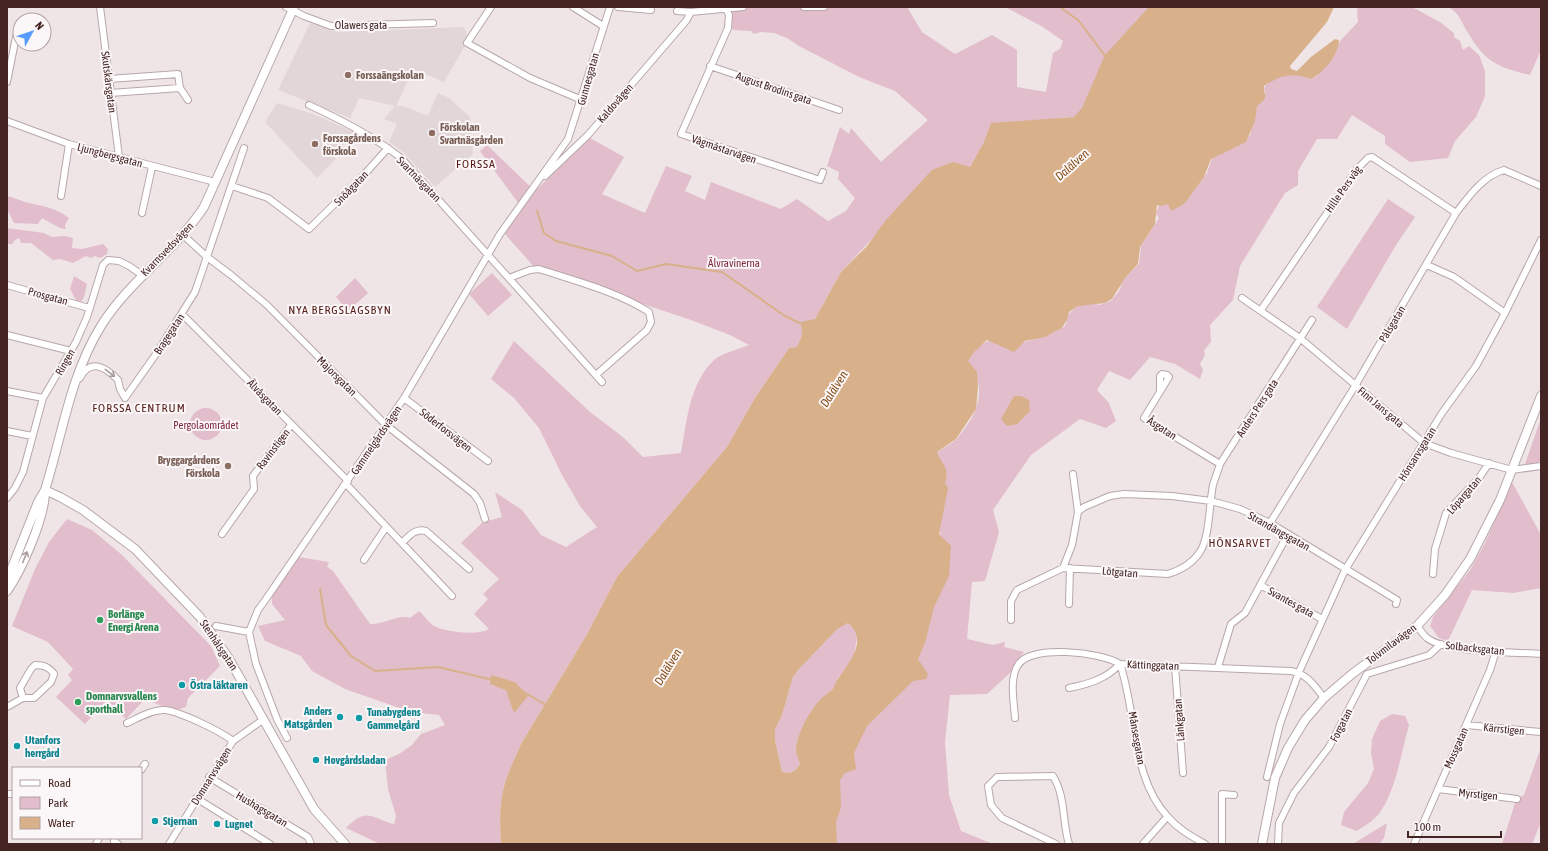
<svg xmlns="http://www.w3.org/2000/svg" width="1548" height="851" viewBox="0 0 1548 851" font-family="'Asap Condensed',sans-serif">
<rect width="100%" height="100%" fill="#efe5e6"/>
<!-- built -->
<path fill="#e3d6d8" d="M 310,23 L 338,32 L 464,27 L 469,39 L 444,82 L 413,69 L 396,106 L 403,106 L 428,116 L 438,93 L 449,98 L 470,117 L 473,154 L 435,187 L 404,153 L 389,142 L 397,124 L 384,119 L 395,106 L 359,98 L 350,118 L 278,90 Z
M 277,103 L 313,114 L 354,132 L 334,156 L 336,159 L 317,178 L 265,122 Z"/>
<!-- green -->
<path fill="#e2bdcb" d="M 742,7 L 799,7 L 803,10 L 813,7 L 907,7 L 922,32 L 955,54 L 992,35 L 1017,50 L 1017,87 L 1046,92 L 1053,53 L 1060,49 L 1063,41 L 1043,27 L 1005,7 L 1165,7 L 1087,104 L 1074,117 L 1058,118 L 986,139 L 970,167 L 872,239 L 841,272 L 815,319 L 802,335 L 797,347 L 789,348 L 755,398 L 727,447 L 617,577 L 586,636 L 521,744 C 515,759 506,775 503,791 C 499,808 500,826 501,844 L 380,844 L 346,828 C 366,807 370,817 394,824 L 396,816 L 388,789 L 385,760 L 399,754 L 412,745 L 421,734 L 445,725 L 439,715 L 411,712 L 345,689 L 312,671 L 301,656 L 265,641 L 258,626 L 285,620 L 272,604 L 272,591 L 298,557 L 329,562 L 327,567 L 333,571 L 370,624 C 384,625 398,614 410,618 L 419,611 C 424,615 429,623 434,626 C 446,632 477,636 489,629 L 474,614 L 488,599 L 483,594 L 499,579 L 461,543 L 483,522 L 502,517 L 495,492 L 522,510 L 541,535 L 566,547 L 597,527 L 580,506 L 562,475 L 539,428 L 514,398 L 491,379 L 514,341 L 590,412 L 624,438 L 643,457 L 681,453 C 687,421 689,384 714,360 C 722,353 739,349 749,345 L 730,335 L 691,320 L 535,268 L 505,234 L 522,208 L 480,151 L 487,145 L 535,191 L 590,138 L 624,157 L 602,194 L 645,213 L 666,166 L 692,176 L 685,191 L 705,200 L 711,182 L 781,209 L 797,199 L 828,221 L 846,211 L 855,198 L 838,179 L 839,172 L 827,166 L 840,127 L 849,134 L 851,128 L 881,162 L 928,120 L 895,91 L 859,77 L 799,46 L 787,38 L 774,33 L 761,32 L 753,34 L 752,31 L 734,30 L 730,26 L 731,11 L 737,9 L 744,10 Z
M 1357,7 L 1412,7 L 1440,22 L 1454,33 L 1454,37 L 1460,41 L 1463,50 L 1469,46 L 1479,55 L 1485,71 L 1485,96 L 1476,117 L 1455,141 L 1448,158 L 1410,162 L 1385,144 L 1385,136 L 1352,115 L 1337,139 L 1317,139 L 1298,171 L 1298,185 L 1285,193 L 1240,266 L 1233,300 L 1210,325 L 1211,342 L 1204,350 L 1205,355 L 1200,364 L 1203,370 L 1200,379 L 1175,364 L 1150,357 L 1130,380 L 1109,371 L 1097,390 L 1109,403 L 1116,421 L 1106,428 L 1080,419 L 1031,455 L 993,510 L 999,532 L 985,581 L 972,582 L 967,639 L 993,645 L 1005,642 L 1004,647 L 1024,652 L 1010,673 L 987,694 L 950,695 L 945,742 L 949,795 L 961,831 L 993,844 L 832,844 L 836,781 L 854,751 L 870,718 L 917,660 L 940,533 L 928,462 C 932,458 935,453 939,451 C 946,446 954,443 959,436 C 979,412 988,387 967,361 L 968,352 L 990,340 L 1022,343 L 1048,335 L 1064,327 L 1066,324 L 1068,315 L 1076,307 L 1088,301 L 1099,305 L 1111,301 L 1119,291 L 1123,280 L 1139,264 L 1141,246 L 1159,218 L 1156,214 L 1159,205 L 1166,202 L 1171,207 L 1175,208 L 1186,200 L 1207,173 L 1212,158 L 1250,136 L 1257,104 L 1266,96 L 1264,89 C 1267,79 1289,72 1298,73 C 1301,74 1307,77 1310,79 L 1317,76 L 1341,40 L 1358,22 Z
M 1448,7 L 1541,7 L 1541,50 L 1530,75 C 1498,67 1486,63 1468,33 C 1461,22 1460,13 1448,7 Z
M 7,196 C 13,197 19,200 25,202 C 42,206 55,207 69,218 L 65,225 L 66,229 L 60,228 L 42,218 L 38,224 L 14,223 L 7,209 Z
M 1388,199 L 1415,217 L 1396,245 L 1347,329 L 1317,307 Z
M 7,228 L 44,233 L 52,237 L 65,236 L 73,238 L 72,248 L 82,249 L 103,244 L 108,249 L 107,254 L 100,258 L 95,256 L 91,258 L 86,256 L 73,263 L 60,259 L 53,260 L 31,243 L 21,243 L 19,238 L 15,240 L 12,244 L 7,244 Z
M 492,273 L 512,295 L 488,316 L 469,294 Z
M 74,276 L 87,284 L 84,297 L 81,302 L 77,302 L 70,289 Z
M 355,278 L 368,293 L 348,311 L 336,297 Z
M190 424a16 16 0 1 1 32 0a16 16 0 1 1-32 0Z
M 1541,418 L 1541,461 L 1534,464 L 1525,464 Z
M 1512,482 L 1541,535 L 1541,588 L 1513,593 L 1472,590 L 1448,641 L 1439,638 L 1430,626 L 1433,617 L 1470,570 L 1485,543 Z
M 67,519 L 92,530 L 121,554 L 211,646 L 220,666 L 188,698 L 186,707 L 174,711 L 145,699 L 126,719 L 107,700 L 85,724 L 56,697 L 72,680 L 68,675 L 73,669 L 48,642 L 12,626 L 35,569 L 49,542 Z
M 848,623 L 856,631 L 857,636 L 854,657 L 837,680 L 834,688 L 819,701 L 811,711 L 798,739 L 796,751 L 800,764 C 795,772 791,774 782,772 L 775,740 L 775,730 L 782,715 L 793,677 L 799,669 L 837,628 Z
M 1392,714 L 1405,716 L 1409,725 C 1401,753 1397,786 1381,811 C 1375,820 1366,825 1357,831 L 1341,825 L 1344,812 L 1368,783 L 1374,769 L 1371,753 L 1372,739 L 1380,721 Z
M 1541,747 L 1541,822 L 1532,844 L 1502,844 L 1516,800 L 1524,795 Z
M 1387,823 L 1384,838 L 1379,844 L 1353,844 Z"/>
<!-- water -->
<path fill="#d8b08a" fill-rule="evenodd" d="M 1149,7 L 1334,7 L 1327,22 L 1290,66 L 1291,69 L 1297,71 L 1311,57 L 1335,39 L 1339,40 C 1338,56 1324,72 1311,79 C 1292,72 1280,75 1264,86 L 1264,91 L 1266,96 L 1263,101 L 1257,106 L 1255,121 L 1246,142 L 1211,159 L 1204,177 L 1184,204 L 1171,211 L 1168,204 L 1161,206 L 1157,205 L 1155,224 L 1140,247 L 1138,264 L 1125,278 L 1112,299 L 1105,303 L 1078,306 L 1069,312 L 1067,320 L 1062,328 L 1045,337 L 1025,341 L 1014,352 L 987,340 L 974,352 L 968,361 L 977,372 L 978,387 L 976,409 L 956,439 L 937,452 C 942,466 950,466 945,483 L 948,488 L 939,534 L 951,546 L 949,576 L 934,607 L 925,643 L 918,659 L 928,674 L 926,679 L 913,681 L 867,726 L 854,753 L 856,769 L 845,773 L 840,780 L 841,807 L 836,822 L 837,844 L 501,844 C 500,826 499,808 503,791 C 506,775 515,759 521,744 L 586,636 L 617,577 L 727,447 L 755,398 L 789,348 L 797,347 L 802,335 L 801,322 L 815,319 L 841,272 L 867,246 L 886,220 L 932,170 L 953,162 L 970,167 L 984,142 L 991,123 L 1074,117 L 1082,108 L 1105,55 ZM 848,623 C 869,641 849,662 838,679 C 835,682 835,687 832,690 C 827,694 822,697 818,702 C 808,714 797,734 796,750 C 796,754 799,760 800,764 C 795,772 791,774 782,772 L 775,740 L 775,730 L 782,715 L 793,677 L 799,669 L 837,629 Z
M 1014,396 L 1021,396 L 1029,400 L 1030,411 L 1017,424 L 1007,426 L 1001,419 Z
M 491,675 L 515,682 L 528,696 L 514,713 L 506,690 L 490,684 Z"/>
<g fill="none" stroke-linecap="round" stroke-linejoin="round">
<!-- stream -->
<path stroke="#d8b08a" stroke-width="2" d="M 1060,7 L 1079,21 L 1106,57
M 537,211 L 544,233 L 556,241 L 612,256 L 637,271 L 666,264 L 722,272 L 785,316 L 802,324
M 320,589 L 326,625 L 351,656 L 375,671 L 438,667 L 493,680
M 522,691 L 546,705"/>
<defs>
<path id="minor" d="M 100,7 L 119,157
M 286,7 L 304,16 L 331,26 L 433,23
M 491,7 L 467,43 L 530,78 L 582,100
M 573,7 L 603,26
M 618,7 L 651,10
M 725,7 L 729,15 L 728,28 L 681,134 L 820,180 L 823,172
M 804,7 L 824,7
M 677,11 L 691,12
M 710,66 L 839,110
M 109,79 L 178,74 L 180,88 L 110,93
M 7,82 L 16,37
M 180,88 L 188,100
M 309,105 C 341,120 373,136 401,158 L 602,382
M 7,121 L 69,144 L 215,182
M 545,176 L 588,135 L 686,21 L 691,12 L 743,7
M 232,186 L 268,198 L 309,229 L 362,177 L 388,148
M 61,196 L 69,144
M 142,213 L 152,167
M 183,235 L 207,257 L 231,275 L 267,305 L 386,425 L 474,494 L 480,503 L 485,519
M 1427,265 L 1454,277 L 1505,313
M 509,278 L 530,270 L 539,269 C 575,281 616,291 649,312 L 651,322 L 647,330 L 596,375
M 7,285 L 89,308
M 1242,298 L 1301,339 L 1424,443 L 1451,453 L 1512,470 L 1541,466
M 1261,310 L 1357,169 L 1368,158 L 1372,157 L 1456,213
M 182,314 L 348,481
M 7,335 L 71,351
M 80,378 C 90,358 106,367 118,380 L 120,389 L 125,398 L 156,354 L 195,292 L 244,148
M 7,391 L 43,398
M 1160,391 L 1160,376 L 1162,374 L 1167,375 L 1169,377 L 1144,418 L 1220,464
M 404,398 L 488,461
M 7,431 L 32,436
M 1073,474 L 1078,512
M 346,484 L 452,596
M 7,498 L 15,488 L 23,472 L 43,398 L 76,342 L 87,317 L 103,265 L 108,260 L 119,261 L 129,266 L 142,275
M 1270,523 L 1355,386 L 1456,213 C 1469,196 1483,176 1504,170 L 1541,186
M 222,534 L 254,489 L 253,476 L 291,425
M 402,543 C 409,536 415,528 426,531 L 469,569
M 364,560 L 386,527
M 1063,568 L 1072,545 L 1078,512 L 1084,507 L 1110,496 L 1124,494 L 1172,496 L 1211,501 L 1240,509 L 1270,523 L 1397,600 L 1396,604
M 1433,574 L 1435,549 L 1446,513 L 1479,478 L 1489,463
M 1260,585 L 1322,619
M 1069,604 L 1070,568
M 1011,620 L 1011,601 L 1017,590 L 1063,568 L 1168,574 C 1181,570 1192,564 1200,552 C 1210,536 1209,504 1213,485 C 1215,478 1218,471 1220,464 L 1312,320
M 216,626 L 249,632
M 1417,626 C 1420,629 1423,635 1427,638 C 1446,653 1516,652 1541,654
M 1175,666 L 1183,773
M 1218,667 L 1231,624 L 1245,613 L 1288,534
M 1069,688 C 1089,684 1106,679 1120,664 C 1137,713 1131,778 1168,817 C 1178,829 1191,836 1205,844
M 7,707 L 23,698 L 34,698 L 51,682 L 54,674 C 49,667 44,665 35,665 L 31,669 L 20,688 L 23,698
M 1015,718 C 1014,702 1009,679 1018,665 C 1031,644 1101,652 1120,664 L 1291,671 C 1306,673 1315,686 1324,698
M 127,723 C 138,718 153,709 165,710 C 181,712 220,731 233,741
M 1466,725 L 1541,732
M 287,738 L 277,719 L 256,664 L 249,632 L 258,610 L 266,599 L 404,398 L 500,234 L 568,139 L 610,7
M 141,770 L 145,764
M 209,777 L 308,837 L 311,844
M 1267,777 L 1280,724 L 1299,672 L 1345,570 L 1442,413 L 1476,366 L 1505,313 L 1541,240
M 1438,789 L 1517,799
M 7,794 L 13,794
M 196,798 L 270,844
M 114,841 L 118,844
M 96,844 L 99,838
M 169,844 L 233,741 L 264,719
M 1056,844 L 1002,818 L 991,805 L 988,786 L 997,777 L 1053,776 C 1066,797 1062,822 1069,844
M 1143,844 L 1167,817
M 1222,844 L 1222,794 L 1234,795
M 1278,844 L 1279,823 L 1294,793 L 1329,747 L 1367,674 L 1429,655 L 1441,644
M 1414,844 L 1490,670 L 1496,651"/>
<path id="tertiary" d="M 45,490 L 60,497 L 83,510 L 135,549 L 200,617 L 228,657 L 314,809 L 345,844
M 7,580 L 38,502 L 45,490 C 62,436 70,376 101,326 C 129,281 175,251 204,207 L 294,7
M 7,591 C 22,570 45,517 45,491
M 1262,844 L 1275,778 L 1288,748 L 1305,720 L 1324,698 L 1352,674 L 1417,626 L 1445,595 L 1470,559 L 1500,500 L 1541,396"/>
</defs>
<!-- minor casing -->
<use href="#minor" stroke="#b8a7a7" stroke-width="8"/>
<!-- tertiary casing -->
<use href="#tertiary" stroke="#b8a7a7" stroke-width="10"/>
<!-- minor -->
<use href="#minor" stroke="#fff" stroke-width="6"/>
<!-- tertiary -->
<use href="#tertiary" stroke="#fff" stroke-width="8"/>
</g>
<!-- one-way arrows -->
<defs><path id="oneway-shaft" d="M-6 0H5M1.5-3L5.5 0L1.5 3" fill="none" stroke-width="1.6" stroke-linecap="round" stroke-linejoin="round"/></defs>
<g stroke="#aa9c9c">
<use href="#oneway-shaft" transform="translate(110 373) rotate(37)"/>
<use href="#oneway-shaft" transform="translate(25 557) rotate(-68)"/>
</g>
<!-- markers -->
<g fill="#8d6e63" stroke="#fbf6f7" stroke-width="1.5">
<circle cx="348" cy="75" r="4"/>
<circle cx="432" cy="133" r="4"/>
<circle cx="315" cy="144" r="4"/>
<circle cx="228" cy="466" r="4"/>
</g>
<g fill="#2e9e5b" stroke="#fbf6f7" stroke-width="1.5">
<circle cx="100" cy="620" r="4"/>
<circle cx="78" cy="702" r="4"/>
</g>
<g fill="#0f9aa8" stroke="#fbf6f7" stroke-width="1.5">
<circle cx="182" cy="685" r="4"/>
<circle cx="340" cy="717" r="4"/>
<circle cx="359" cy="718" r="4"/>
<circle cx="17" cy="746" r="4"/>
<circle cx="316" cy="760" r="4"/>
<circle cx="155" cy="821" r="4"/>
<circle cx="217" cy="824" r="4"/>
</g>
<g text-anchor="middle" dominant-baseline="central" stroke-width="4" stroke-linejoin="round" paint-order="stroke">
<!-- street labels -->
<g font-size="11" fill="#432422" stroke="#fbf6f7">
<text x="361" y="25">Olawers gata</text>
<text transform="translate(588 79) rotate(-74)">Gunnesgatan</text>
<text transform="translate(109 82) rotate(83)">Skutskärsgatan</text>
<text transform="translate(774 88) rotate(19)">August Brodins gata</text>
<text transform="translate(615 103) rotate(-49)">Kaldovägen</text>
<text transform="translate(724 149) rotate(19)">Vågmästarvägen</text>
<text transform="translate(110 155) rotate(15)">Ljungbergsgatan</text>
<text transform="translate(419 179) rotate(46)">Svartnäsgatan</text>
<text transform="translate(351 188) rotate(-46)">Snöågatan</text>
<text transform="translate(1343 189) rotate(-55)">Hille Pers väg</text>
<text transform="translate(167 249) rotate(-46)">Kvarnsvedsvägen</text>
<text transform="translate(48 296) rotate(15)">Prosgatan</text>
<text transform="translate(1392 324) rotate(-59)">Pålsgatan</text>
<text transform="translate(169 334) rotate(-57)">Bragegatan</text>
<text transform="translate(65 362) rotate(-60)">Ringen</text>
<text transform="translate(337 376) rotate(45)">Majorsgatan</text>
<text transform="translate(265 397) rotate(46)">Älvåsgatan</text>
<text transform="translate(1381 407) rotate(40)">Finn Jans gata</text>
<text transform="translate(1257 408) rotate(-57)">Anders Pers gata</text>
<text transform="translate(1162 428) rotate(33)">Åsgatan</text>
<text transform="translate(446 430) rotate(38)">Söderforsvägen</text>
<text transform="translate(376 440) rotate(-56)">Gammelgårdsvägen</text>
<text transform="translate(273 449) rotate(-53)">Ravinstigen</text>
<text transform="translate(1417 454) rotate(-58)">Hönsarvsgatan</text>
<text transform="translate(1464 495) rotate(-49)">Löpargatan</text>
<text transform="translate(1279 531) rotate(29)">Strandängsgatan</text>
<text transform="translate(1120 572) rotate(5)">Lötgatan</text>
<text transform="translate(1291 602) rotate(29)">Svantes gata</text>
<text transform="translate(1391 644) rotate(-37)">Tolvmilavägen</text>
<text transform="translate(219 645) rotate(56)">Stenhålsgatan</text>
<text transform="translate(1475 648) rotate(6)">Solbacksgatan</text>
<text transform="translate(1153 665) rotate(2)">Kättinggatan</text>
<text transform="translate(1179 720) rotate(-94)">Länkgatan</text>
<text transform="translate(1341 725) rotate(-63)">Forgatan</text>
<text transform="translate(1504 729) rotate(6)">Kärrstigen</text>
<text transform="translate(1137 738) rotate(80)">Månsesgatan</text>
<text transform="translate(1456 748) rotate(-66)">Mossgatan</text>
<text transform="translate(211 776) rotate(-58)">Domnarvsvägen</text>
<text transform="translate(1478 794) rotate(6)">Myrstigen</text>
<text transform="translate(262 809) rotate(31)">Hushagsgatan</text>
</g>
<!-- education labels -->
<g font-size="11" font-weight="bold" fill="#785e54" stroke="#fbf6f7" text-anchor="start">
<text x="356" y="75">Forssaängskolan</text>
<text x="440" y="127">Förskolan<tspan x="440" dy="13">Svartnäsgården</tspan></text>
<text x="323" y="138">Forssagårdens<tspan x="323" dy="13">förskola</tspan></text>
<text x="220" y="460" text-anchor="end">Bryggargårdens<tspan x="220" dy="13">Förskola</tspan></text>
</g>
<!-- park labels -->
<g font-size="11" fill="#7e2940" stroke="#fbf6f7">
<text x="734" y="263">Älvravinerna</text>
<text x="206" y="425">Pergolaområdet</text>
</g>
<!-- leisure labels -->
<g font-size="11" font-weight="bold" fill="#27864d" stroke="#fbf6f7" text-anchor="start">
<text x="108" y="614">Borlänge<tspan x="108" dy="13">Energi Arena</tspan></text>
<text x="86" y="696">Domnarvsvallens<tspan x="86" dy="13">sporthall</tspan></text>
</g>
<!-- culture labels -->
<g font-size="11" font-weight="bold" fill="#0d838f" stroke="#fbf6f7" text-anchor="start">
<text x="190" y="685">Östra läktaren</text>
<text x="332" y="711" text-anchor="end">Anders<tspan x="332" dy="13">Matsgården</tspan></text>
<text x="367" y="712">Tunabygdens<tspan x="367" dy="13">Gammelgård</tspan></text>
<text x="25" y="740">Utanfors<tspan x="25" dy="13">herrgård</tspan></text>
<text x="324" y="760">Hovgårdsladan</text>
<text x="163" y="821">Stjernan</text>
<text x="225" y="824">Lugnet</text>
</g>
<!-- neighbourhood labels -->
<g font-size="12" letter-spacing="1" fill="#58211c" stroke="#fbf6f7">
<text x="476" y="164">FORSSA</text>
<text x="340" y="310">NYA BERGSLAGSBYN</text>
<text x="139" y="408">FORSSA CENTRUM</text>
<text x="1240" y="543">HÖNSARVET</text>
</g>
<!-- water labels -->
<g font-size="12" font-style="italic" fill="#854e16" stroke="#fbf6f7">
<text transform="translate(1072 165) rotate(-42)">Dalälven</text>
<text transform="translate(834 389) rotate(-58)">Dalälven</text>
<text transform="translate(668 667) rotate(-59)">Dalälven</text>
</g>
</g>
<!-- border -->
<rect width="1548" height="851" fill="none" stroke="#432422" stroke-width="16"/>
<!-- legend -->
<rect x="12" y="767" width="130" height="72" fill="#fbf6f7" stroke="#b1a2a2"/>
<rect x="20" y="780" width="20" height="6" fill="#ffffff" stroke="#b1a2a2"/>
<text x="48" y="787" font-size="12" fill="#432422">Road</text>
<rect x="20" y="797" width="20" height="12" fill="#e2bdcb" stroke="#b1a2a2"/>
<text x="48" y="807" font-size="12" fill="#432422">Park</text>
<rect x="20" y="817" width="20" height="12" fill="#d8b08a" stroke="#b1a2a2"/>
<text x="48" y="827" font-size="12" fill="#432422">Water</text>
<!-- north arrow -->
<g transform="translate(32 32) rotate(50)"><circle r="19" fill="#fbf6f7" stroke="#b1a2a2"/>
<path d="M0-3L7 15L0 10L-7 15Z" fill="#569cfc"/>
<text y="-6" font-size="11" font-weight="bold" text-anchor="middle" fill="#432422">N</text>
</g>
<!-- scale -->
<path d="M1408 831v6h93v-6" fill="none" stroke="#432422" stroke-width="2"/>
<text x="1414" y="831" font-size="12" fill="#432422" stroke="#fbf6f7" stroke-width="3" paint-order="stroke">100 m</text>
</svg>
